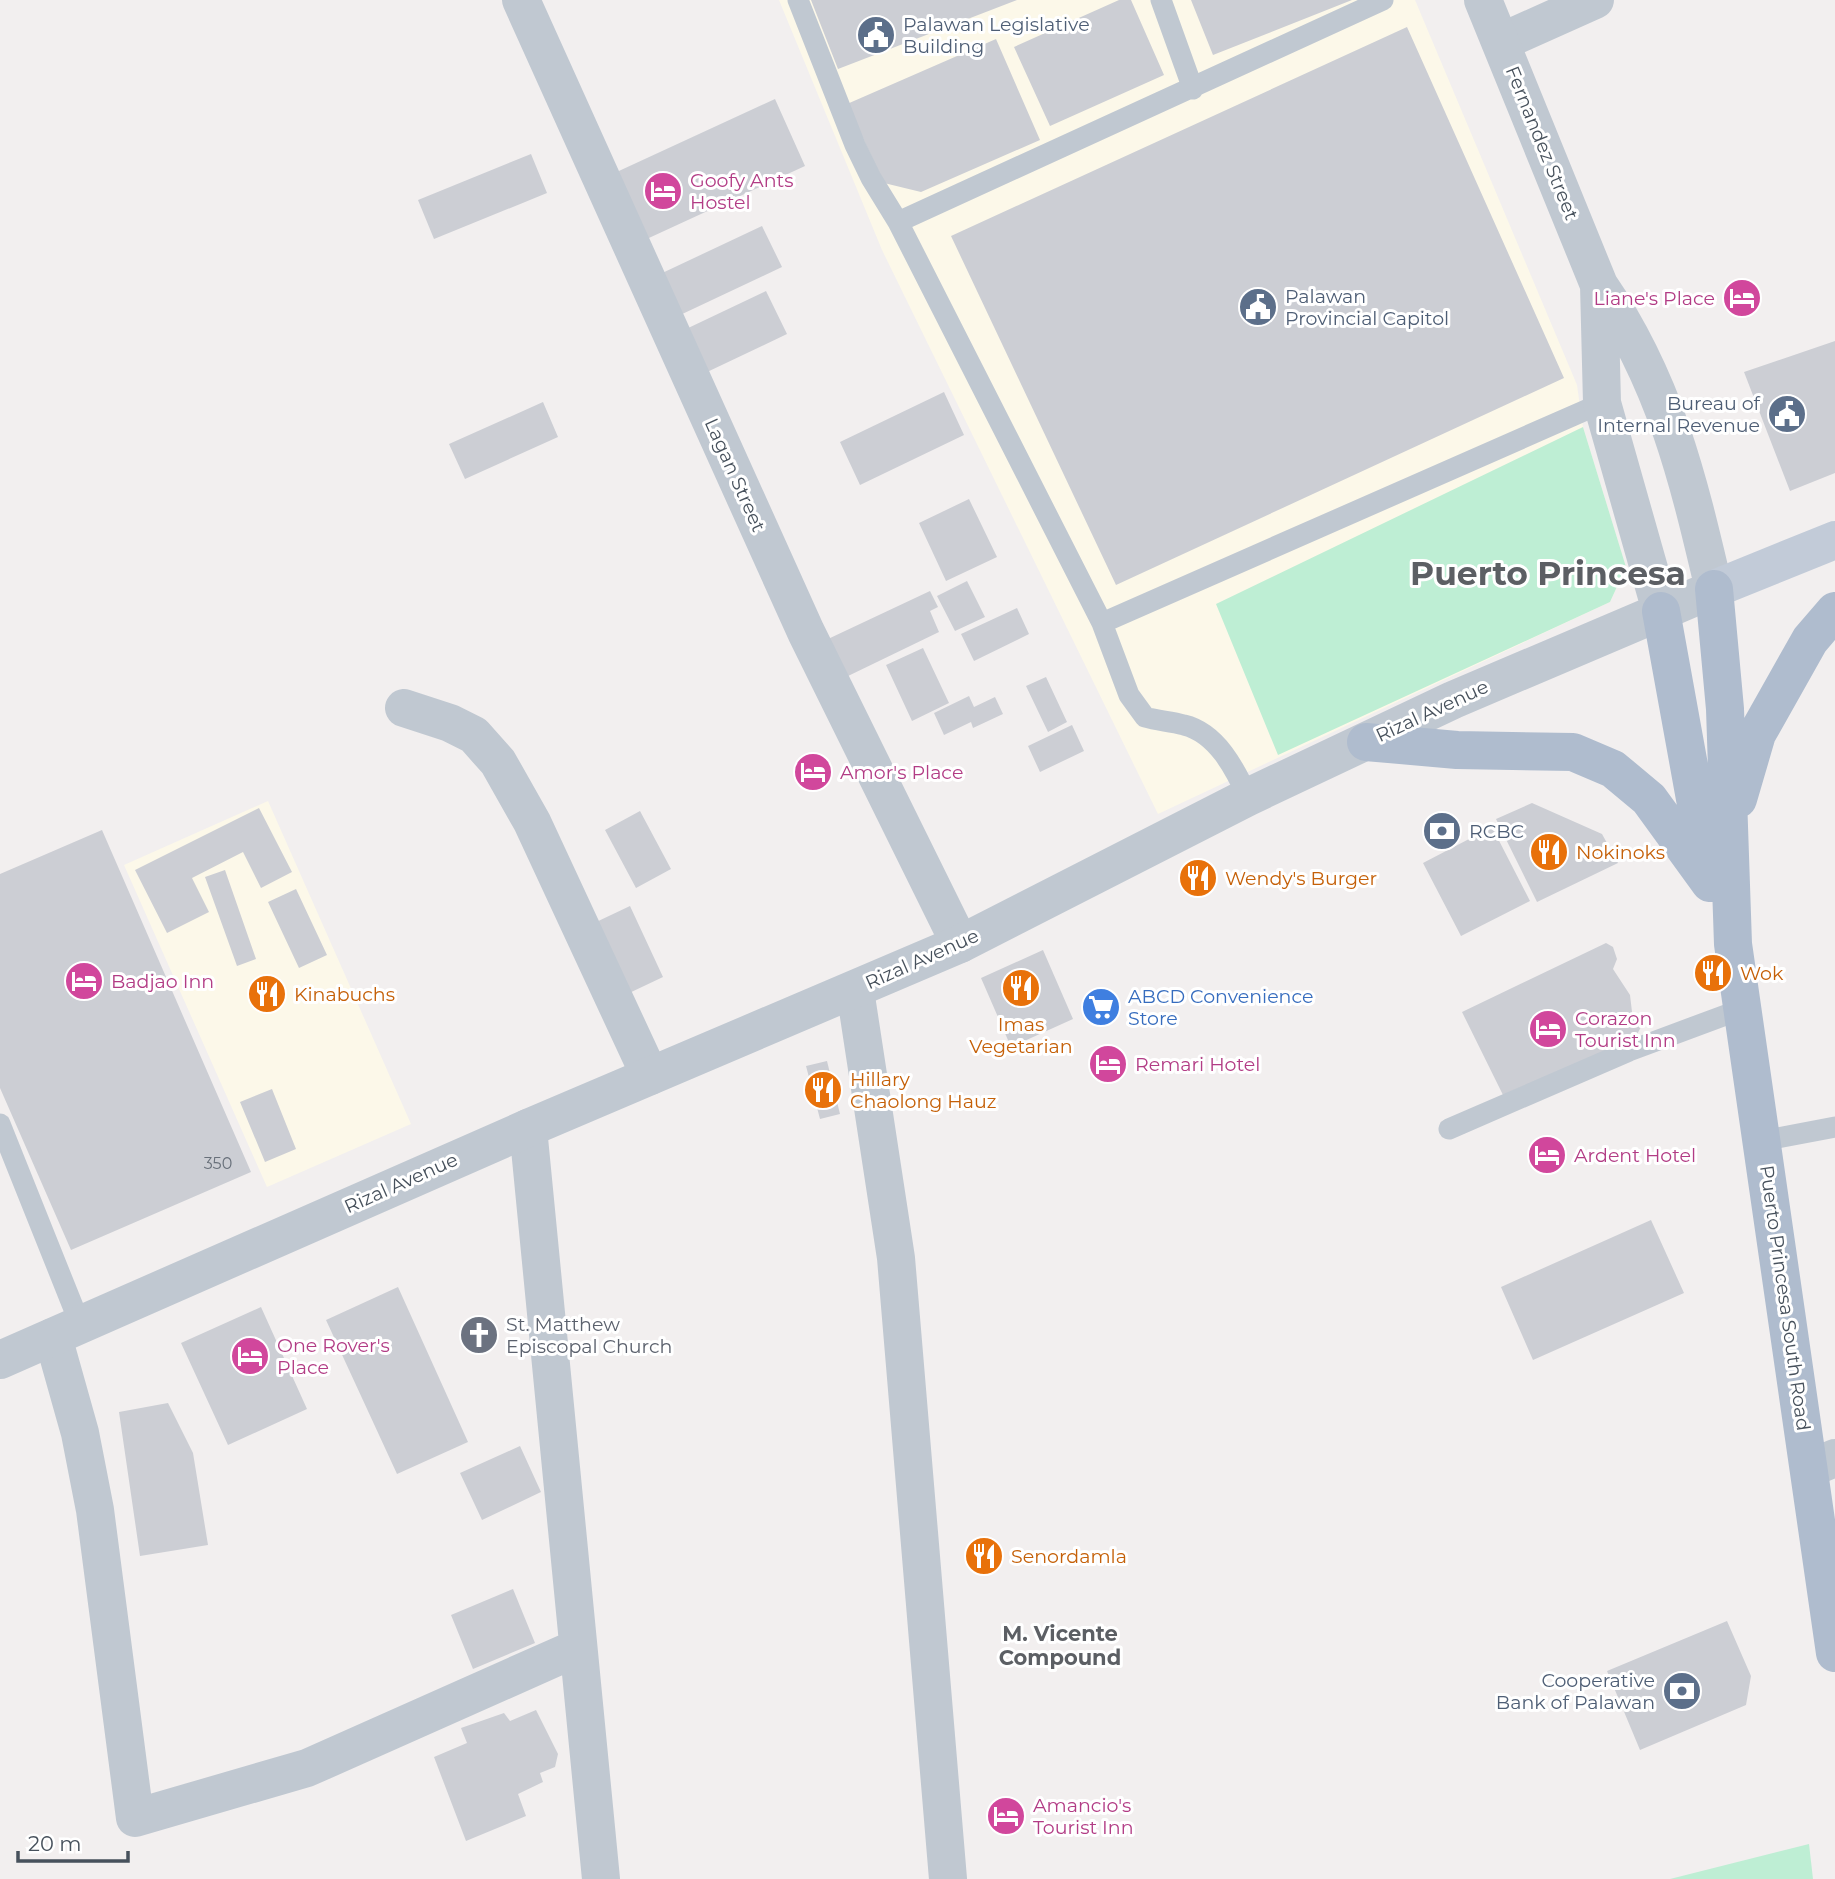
<svg xmlns="http://www.w3.org/2000/svg" width="1835" height="1879" viewBox="0 0 1835 1879" font-family="Montserrat,sans-serif">
<rect width="100%" height="100%" fill="#f2efef"/>
<!-- commercial -->
<path fill="#fcf8e9" d="M 779,0 L 1415,0 L 1577,385 L 1583,427 L 1626,567 L 1610,602 L 1158,814 L 882,250 Z
M 268,801 L 411,1124 L 267,1187 L 124,865 Z"/>
<!-- green -->
<path fill="#beeed4" d="M 1583,427 L 1626,567 L 1610,602 L 1278,755 L 1216,604 Z
M 1809,1844 L 1813,1879 L 1670,1879 Z"/>
<!-- building -->
<path fill="#ccced4" d="M 811,0 L 1017,0 L 838,69 Z
M 1119,0 L 1131,0 L 1164,75 L 1050,126 L 1014,47 Z
M 1191,0 L 1352,0 L 1213,55 Z
M 1407,27 L 1564,378 L 1116,585 L 951,236 Z
M 996,39 L 1040,140 L 921,192 L 884,183 L 847,104 Z
M 775,99 L 805,166 L 638,243 L 608,176 Z
M 531,154 L 547,193 L 434,239 L 418,200 Z
M 762,226 L 782,267 L 678,316 L 658,275 Z
M 766,291 L 787,334 L 705,373 L 684,330 Z
M 1835,341 L 1835,473 L 1790,491 L 1744,372 Z
M 944,392 L 964,435 L 860,485 L 840,442 Z
M 543,402 L 558,437 L 465,479 L 449,444 Z
M 969,499 L 997,557 L 946,581 L 919,523 Z
M 967,581 L 985,617 L 955,631 L 937,596 Z
M 930,591 L 938,607 L 930,611 L 939,632 L 846,677 L 828,639 Z
M 1017,608 L 1029,634 L 974,661 L 961,634 Z
M 923,648 L 949,703 L 912,721 L 886,665 Z
M 1046,677 L 1067,722 L 1048,732 L 1026,686 Z
M 969,696 L 974,707 L 995,697 L 1003,714 L 973,728 L 971,722 L 944,735 L 934,713 Z
M 1072,725 L 1084,751 L 1040,772 L 1028,746 Z
M 1532,803 L 1602,834 L 1618,863 L 1537,902 L 1496,819 Z
M 259,808 L 292,872 L 261,888 L 243,852 L 192,878 L 209,912 L 167,933 L 135,870 Z
M 640,811 L 671,869 L 636,888 L 605,830 Z
M 1492,827 L 1530,901 L 1461,936 L 1423,863 Z
M 102,830 L 251,1172 L 71,1250 L 0,1088 L 0,874 Z
M 225,870 L 256,959 L 237,966 L 205,877 Z
M 296,889 L 327,955 L 299,968 L 268,902 Z
M 630,906 L 663,977 L 625,995 L 592,924 Z
M 1606,943 L 1613,947 L 1617,959 L 1613,969 L 1630,995 L 1632,1012 L 1641,1027 L 1635,1038 L 1503,1095 L 1462,1012 Z
M 1043,950 L 1073,1019 L 1011,1047 L 981,978 Z
M 827,1061 L 840,1114 L 820,1119 L 806,1066 Z
M 272,1089 L 296,1149 L 265,1162 L 240,1102 Z
M 1651,1220 L 1684,1293 L 1533,1360 L 1501,1287 Z
M 398,1287 L 468,1442 L 397,1474 L 326,1320 Z
M 261,1307 L 307,1409 L 228,1445 L 181,1343 Z
M 168,1403 L 193,1453 L 208,1545 L 140,1556 L 119,1412 Z
M 520,1446 L 541,1492 L 482,1520 L 460,1473 Z
M 513,1589 L 535,1643 L 473,1669 L 451,1615 Z
M 1727,1621 L 1751,1676 L 1746,1705 L 1640,1750 L 1607,1671 Z
M 536,1710 L 558,1754 L 555,1767 L 540,1773 L 543,1782 L 518,1794 L 526,1816 L 466,1841 L 434,1757 L 467,1743 L 461,1728 L 504,1713 L 510,1721 Z"/>
<g fill="none" stroke-linecap="round" stroke-linejoin="round">
<!-- service -->
<path stroke="#c0c8d1" stroke-width="21" d="M 798,0 L 855,145 L 871,178 L 898,222 L 1102,623 L 1129,695 L 1145,717 C 1158,721 1170,721 1184,725 C 1217,733 1235,769 1248,797
M 1161,0 L 1193,89
M 898,222 L 1383,0
M 1102,623 L 1602,403
M 0,1124 L 80,1324
M 1449,1129 L 1629,1051 L 1742,1009
M 1762,1141 L 1835,1127"/>
<!-- minor -->
<path stroke="#c0c8d1" stroke-width="38" d="M 521,0 L 806,632 L 960,944
M 1501,42 L 1595,0
M 404,708 L 450,723 L 474,735 L 498,762 L 532,822 L 650,1076
M 855,990 L 896,1258 L 948,1879
M 528,1128 L 601,1879
M 53,1337 L 80,1433 L 95,1510 L 135,1818 L 307,1768 L 577,1648
M 1811,1468 L 1835,1458"/>
<!-- tertiary -->
<path stroke="#c0c8d1" stroke-width="38" d="M 1599,285 L 1602,403 L 1661,611
M 0,1360 L 528,1128 L 960,944 L 1248,797 L 1453,700 L 1714,589 C 1688,478 1665,381 1599,285 L 1483,0"/>
<!-- secondary -->
<path stroke="#c2cbd8" stroke-width="38" d="M 1714,589 L 1835,540"/>
<!-- primary -->
<path stroke="#afbcce" stroke-width="38" d="M 1714,589 L 1725,709 L 1733,944 L 1835,1653
M 1661,611 L 1709,876
M 1366,742 L 1457,750 L 1573,752 L 1613,769 L 1649,799 L 1710,883
M 1738,799 L 1757,734 L 1810,640 L 1835,611"/>
</g>
<!-- icons -->
<defs>
<symbol id="civic-disc" viewBox="-11 -11 22 22"><circle r="9.5" fill="#5c6f8a" stroke="#fff"/><path d="M-.6-6.5H3V-4.5H.6V-3L4-1V1h2V6H-6V1h2V-1L-.6-3ZM-1.2 2.5V6h2.4V2.5Z" fill="#fff"/></symbol>
<symbol id="hotel-disc" viewBox="-11 -11 22 22"><circle r="9.5" fill="#d1479c" stroke="#fff"/><path d="M-6-4.5h1.5V1H6V5H4.5V3h-9V5H-6ZM-4 0a1.8 1.8 0 1 1 3.6 0ZM.5 0V-2.5h3Q6-2.5 6 0Z" fill="#fff"/></symbol>
<symbol id="bank-disc" viewBox="-11 -11 22 22"><circle r="9.5" fill="#5c6f8a" stroke="#fff"/><path d="M-6-4H6V4H-6ZM0-2.3a2.3 2.3 0 1 0 0 4.6a2.3 2.3 0 1 0 0-4.6Z" fill="#fff"/></symbol>
<symbol id="restaurant-disc" viewBox="-11 -11 22 22"><circle r="9.5" fill="#e8710a" stroke="#fff"/><path d="M-5-6h1v4h1v-4h1v4h1v-4h1v5L-1.5 .5V6h-2V.5L-5-1ZM5-6V6H3V1.5H1.5Q1.5-4 5-6Z" fill="#fff"/></symbol>
<symbol id="supermarket-disc" viewBox="-11 -11 22 22"><circle r="9.5" fill="#3f7fe0" stroke="#fff"/><path d="M-6-5.5h2.5l.6 2H6L4.5 2H-2.5L-4.4-4H-6ZM-1.5 3.2a1.3 1.3 0 1 0 .1 0ZM3 3.2a1.3 1.3 0 1 0 .1 0Z" fill="#fff"/></symbol>
<symbol id="church-disc" viewBox="-11 -11 22 22"><circle r="9.5" fill="#6b7280" stroke="#fff"/><path d="M-1.2-6h2.4v3.5h3.3v2.4h-3.3V6h-2.4V-.1h-3.3v-2.4h3.3Z" fill="#fff"/></symbol>
</defs>
<g fill-rule="evenodd">
<use href="#civic-disc" x="854" y="13" width="44" height="44"/>
<use href="#hotel-disc" x="641" y="169" width="44" height="44"/>
<use href="#hotel-disc" x="1720" y="276" width="44" height="44"/>
<use href="#civic-disc" x="1236" y="285" width="44" height="44"/>
<use href="#civic-disc" x="1765" y="392" width="44" height="44"/>
<use href="#hotel-disc" x="791" y="750" width="44" height="44"/>
<use href="#bank-disc" x="1420" y="809" width="44" height="44"/>
<use href="#restaurant-disc" x="1527" y="830" width="44" height="44"/>
<use href="#restaurant-disc" x="1176" y="856" width="44" height="44"/>
<use href="#restaurant-disc" x="1691" y="951" width="44" height="44"/>
<use href="#hotel-disc" x="62" y="959" width="44" height="44"/>
<use href="#restaurant-disc" x="999" y="966" width="44" height="44"/>
<use href="#restaurant-disc" x="245" y="972" width="44" height="44"/>
<use href="#supermarket-disc" x="1079" y="985" width="44" height="44"/>
<use href="#hotel-disc" x="1526" y="1007" width="44" height="44"/>
<use href="#hotel-disc" x="1086" y="1042" width="44" height="44"/>
<use href="#restaurant-disc" x="801" y="1068" width="44" height="44"/>
<use href="#hotel-disc" x="1525" y="1133" width="44" height="44"/>
<use href="#church-disc" x="457" y="1313" width="44" height="44"/>
<use href="#hotel-disc" x="228" y="1334" width="44" height="44"/>
<use href="#restaurant-disc" x="962" y="1534" width="44" height="44"/>
<use href="#bank-disc" x="1660" y="1669" width="44" height="44"/>
<use href="#hotel-disc" x="984" y="1794" width="44" height="44"/>
</g>
<g text-anchor="middle" dominant-baseline="central" stroke-width="6" stroke-linejoin="round" paint-order="stroke">
<!-- number labels -->
<g font-size="16" fill="#68707a">
<text x="218" y="1163">350</text>
</g>
<!-- service labels -->
<g font-size="19" fill="#4e5e75" stroke="#fff" text-anchor="start">
<text x="903" y="24">Palawan Legislative<tspan x="903" dy="22">Building</tspan></text>
<text x="1285" y="296">Palawan<tspan x="1285" dy="22">Provincial Capitol</tspan></text>
<text x="1760" y="403" text-anchor="end">Bureau of<tspan x="1760" dy="22">Internal Revenue</tspan></text>
<text x="1469" y="831">RCBC</text>
<text x="1655" y="1680" text-anchor="end">Cooperative<tspan x="1655" dy="22">Bank of Palawan</tspan></text>
</g>
<!-- street labels -->
<g font-size="19" fill="#47515c" stroke="#fff">
<text transform="translate(1542 143) rotate(68)">Fernandez Street</text>
<text transform="translate(735 475) rotate(66)">Lagan Street</text>
<text transform="translate(1432 711) rotate(-25)">Rizal Avenue</text>
<text transform="translate(922 959) rotate(-24)">Rizal Avenue</text>
<text transform="translate(401 1183) rotate(-24)">Rizal Avenue</text>
<text transform="translate(1785 1298) rotate(82)">Puerto Princesa South Road</text>
</g>
<!-- hotel labels -->
<g font-size="19" fill="#b23c85" stroke="#fff" text-anchor="start">
<text x="690" y="180">Goofy Ants<tspan x="690" dy="22">Hostel</tspan></text>
<text x="1715" y="298" text-anchor="end">Liane's Place</text>
<text x="840" y="772">Amor's Place</text>
<text x="111" y="981">Badjao Inn</text>
<text x="1575" y="1018">Corazon<tspan x="1575" dy="22">Tourist Inn</tspan></text>
<text x="1135" y="1064">Remari Hotel</text>
<text x="1574" y="1155">Ardent Hotel</text>
<text x="277" y="1345">One Rover's<tspan x="277" dy="22">Place</tspan></text>
<text x="1033" y="1805">Amancio's<tspan x="1033" dy="22">Tourist Inn</tspan></text>
</g>
<!-- food labels -->
<g font-size="19" fill="#c56008" stroke="#fff" text-anchor="start">
<text x="1576" y="852">Nokinoks</text>
<text x="1225" y="878">Wendy's Burger</text>
<text x="1740" y="973">Wok</text>
<text x="294" y="994">Kinabuchs</text>
<text x="1021" y="1024" text-anchor="middle">Imas<tspan x="1021" dy="22">Vegetarian</tspan></text>
<text x="850" y="1079">Hillary<tspan x="850" dy="22">Chaolong Hauz</tspan></text>
<text x="1011" y="1556">Senordamla</text>
</g>
<!-- shop labels -->
<g font-size="19" fill="#366cbe" stroke="#fff" text-anchor="start">
<text x="1128" y="996">ABCD Convenience<tspan x="1128" dy="22">Store</tspan></text>
</g>
<!-- worship labels -->
<g font-size="19" fill="#5b616d" stroke="#fff" text-anchor="start">
<text x="506" y="1324">St. Matthew<tspan x="506" dy="22">Episcopal Church</tspan></text>
</g>
<!-- neighbourhood labels -->
<g font-size="21" font-weight="bold" fill="#5c5f64" stroke="#fff">
<text x="1060" y="1633">M. Vicente<tspan x="1060" dy="24">Compound</tspan></text>
</g>
<!-- town labels -->
<g font-size="33" font-weight="bold" fill="#5c5f64" stroke="#fff">
<text x="1548" y="573">Puerto Princesa</text>
</g>
</g>
<!-- scale -->
<path d="M18 1851v10h110v-10" fill="none" stroke="#47515c" stroke-width="3.5"/>
<text x="28" y="1851" font-size="21" fill="#47515c" stroke="#ffffff" stroke-width="5" paint-order="stroke">20 m</text>
</svg>
